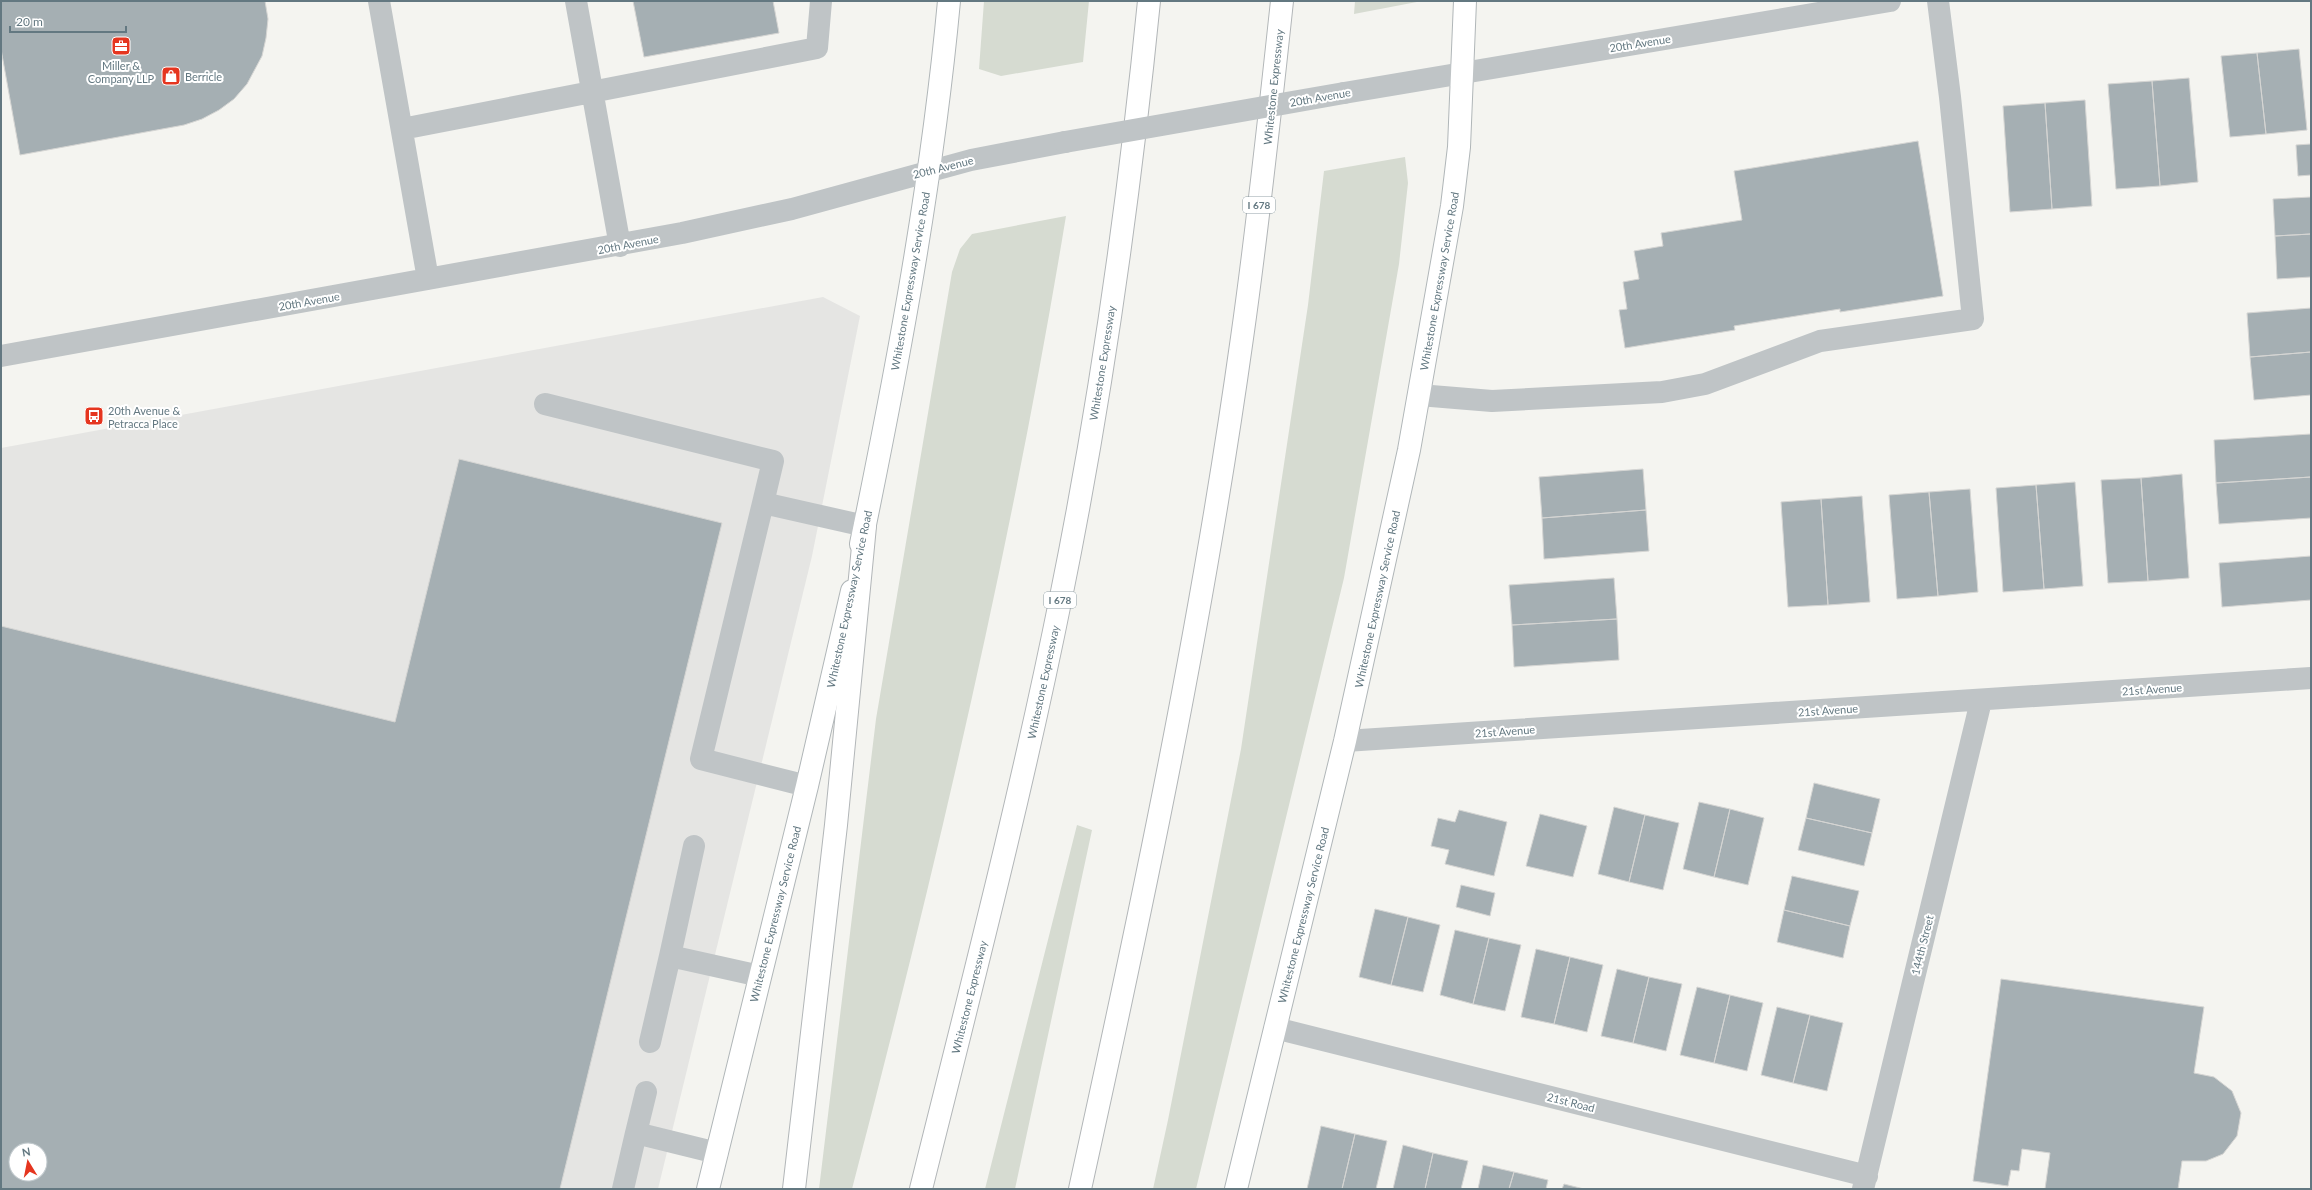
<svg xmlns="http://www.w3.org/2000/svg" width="2312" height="1190" viewBox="0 0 2312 1190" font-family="Lato,sans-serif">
<rect width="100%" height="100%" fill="#f4f4f0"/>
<!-- built -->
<path fill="#e5e5e3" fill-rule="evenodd" d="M 823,297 L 860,316 L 812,556 L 658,1189 L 1,1189 L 1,448 ZM 16,1150 L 40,1150 L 40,1174 L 16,1174 Z"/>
<!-- green -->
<path fill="#d6dbd1" d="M 984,1 L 1089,1 L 1083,62 L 1001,76 L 979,69 Z
M 1355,1 L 1422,1 L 1354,14 Z
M 1405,157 L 1408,183 L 1399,264 L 1344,578 L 1196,1189 L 1153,1189 L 1168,1120 L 1241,749 L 1308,305 L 1324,171 Z
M 1066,216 C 1012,544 936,868 852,1189 L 819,1189 L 876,719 L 952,272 L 960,249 L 972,234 Z
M 1077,825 L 1092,830 L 1015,1189 L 985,1189 Z"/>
<!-- building -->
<path fill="#a5afb3" stroke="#d5d5d3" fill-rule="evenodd" d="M 1,1 L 265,1 L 268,19 L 266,38 L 262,56 L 247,84 L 234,99 L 219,110 L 202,119 L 184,125 L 20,155 L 1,49 Z
M 633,1 L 773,1 L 779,33 L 644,57 Z
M 2299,49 L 2307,130 L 2266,134 L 2257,53 Z
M 2257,53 L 2266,134 L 2230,137 L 2221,56 Z
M 2189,78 L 2198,182 L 2160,186 L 2152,81 Z
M 2152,81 L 2160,186 L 2116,189 L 2108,84 Z
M 2085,100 L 2092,206 L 2052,209 L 2045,103 Z
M 2045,103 L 2052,209 L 2010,212 L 2003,106 Z
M 1918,141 L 1943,296 L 1840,312 L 1840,309 L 1734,326 L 1735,330 L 1625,348 L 1619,310 L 1627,309 L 1623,282 L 1639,279 L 1634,251 L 1663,246 L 1661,233 L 1742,220 L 1734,171 Z
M 2311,144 L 2311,175 L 2298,176 L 2296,145 Z
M 2311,197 L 2311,234 L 2275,236 L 2273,199 Z
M 2311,234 L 2311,277 L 2277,279 L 2275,236 Z
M 2311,308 L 2311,352 L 2250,357 L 2247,313 Z
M 2311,352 L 2311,395 L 2254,400 L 2250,357 Z
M 2311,434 L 2311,477 L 2216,483 L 2214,440 Z
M 459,459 L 722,523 L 560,1189 L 1,1189 L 1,626 L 395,722 ZM 16,1150 L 40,1150 L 40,1174 L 16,1174 Z
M 1643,469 L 1646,510 L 1542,518 L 1539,477 Z
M 2182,474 L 2189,578 L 2148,581 L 2141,478 Z
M 2311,477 L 2311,518 L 2219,524 L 2216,483 Z
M 2141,478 L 2148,581 L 2108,583 L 2101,480 Z
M 2075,482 L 2083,586 L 2044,589 L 2036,485 Z
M 2036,485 L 2044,589 L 2003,592 L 1996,488 Z
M 1970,489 L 1978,592 L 1938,596 L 1929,492 Z
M 1929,492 L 1938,596 L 1897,599 L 1889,495 Z
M 1862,496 L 1870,602 L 1828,605 L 1821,499 Z
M 1821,499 L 1828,605 L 1788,607 L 1781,502 Z
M 1646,510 L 1649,551 L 1544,559 L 1542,518 Z
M 2311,556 L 2311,600 L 2222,607 L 2219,563 Z
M 1614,578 L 1617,619 L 1512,625 L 1509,585 Z
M 1617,619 L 1619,660 L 1514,667 L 1512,625 Z
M 1814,783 L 1880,799 L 1872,833 L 1806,818 Z
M 1699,802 L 1730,809 L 1714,877 L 1683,869 Z
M 1614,807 L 1645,815 L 1629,882 L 1598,874 Z
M 1730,809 L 1764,818 L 1748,885 L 1714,877 Z
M 1459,810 L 1507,822 L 1494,876 L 1445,864 L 1449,850 L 1431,846 L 1438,818 L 1455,822 Z
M 1540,814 L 1587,826 L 1573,877 L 1526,866 Z
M 1645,815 L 1679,823 L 1663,890 L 1629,882 Z
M 1806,818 L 1872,833 L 1864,866 L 1798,850 Z
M 1792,876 L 1859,891 L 1850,926 L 1784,910 Z
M 1461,885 L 1495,893 L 1490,916 L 1456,907 Z
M 1375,909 L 1408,917 L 1391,985 L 1359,977 Z
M 1784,910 L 1850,926 L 1843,958 L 1777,942 Z
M 1408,917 L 1440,925 L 1423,992 L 1391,985 Z
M 1455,930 L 1489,938 L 1473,1004 L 1440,995 Z
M 1489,938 L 1521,945 L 1505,1011 L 1473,1004 Z
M 1536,949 L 1570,957 L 1554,1024 L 1521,1017 Z
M 1570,957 L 1603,965 L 1587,1032 L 1554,1024 Z
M 1617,969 L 1649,977 L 1633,1043 L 1601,1036 Z
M 1649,977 L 1682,984 L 1666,1051 L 1633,1043 Z
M 2001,979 L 2204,1007 L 2194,1073 L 2214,1077 L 2232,1091 L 2241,1113 L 2237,1136 L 2223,1154 L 2206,1161 L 2182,1161 L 2178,1189 L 2045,1189 L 2050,1153 L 2022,1149 L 2019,1171 L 2011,1170 L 2008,1186 L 1973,1181 Z
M 1697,987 L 1730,995 L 1714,1063 L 1680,1055 Z
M 1730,995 L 1763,1003 L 1747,1071 L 1714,1063 Z
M 1777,1007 L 1810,1015 L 1793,1083 L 1761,1075 Z
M 1810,1015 L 1843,1023 L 1827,1091 L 1793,1083 Z
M 1321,1126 L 1355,1134 L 1342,1189 L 1307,1189 Z
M 1355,1134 L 1387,1141 L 1376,1189 L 1342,1189 Z
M 1403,1145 L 1433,1153 L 1425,1189 L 1393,1189 Z
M 1433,1153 L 1468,1161 L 1461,1189 L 1425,1189 Z
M 1483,1165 L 1514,1172 L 1509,1189 L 1478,1189 Z
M 1514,1172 L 1548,1180 L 1546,1189 L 1509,1189 Z
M 1564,1184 L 1584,1189 L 1562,1189 Z"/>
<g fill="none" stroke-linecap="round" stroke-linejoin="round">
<defs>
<path id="major" d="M 861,544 C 898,364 932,184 949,1
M 708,1189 L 807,786 L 852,591
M 1236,1189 L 1345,741 L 1409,450 L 1452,206 L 1459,147 L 1465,1"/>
<path id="highway" d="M 794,1189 L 836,825 L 865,526
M 921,1189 C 970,992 1021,796 1061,597 C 1101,400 1129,201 1149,1
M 1080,1189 C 1142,907 1202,624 1242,338 C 1258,226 1270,113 1282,1"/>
</defs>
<!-- major casing -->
<use href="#major" stroke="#b0b6b8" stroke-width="24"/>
<!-- highway casing -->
<use href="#highway" stroke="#b2b6b8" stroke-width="24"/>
<!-- minor -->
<path stroke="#bfc4c6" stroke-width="22" d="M 379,1 L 428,279
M 576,1 L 620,246
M 1344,93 L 1890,1
M 402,129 L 817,48 L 821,1
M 1,356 L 682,233 L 792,209 L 971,160 L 1065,142
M 1419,395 L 1492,401 L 1662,392 L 1705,384 L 1820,341 L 1973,319 L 1950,97 L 1938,1
M 545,404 L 773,461 L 763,503
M 1345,741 L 2311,678
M 807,786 L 701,759 L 763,503 L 865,526
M 670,956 L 694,846
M 1275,1028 L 1867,1176
M 650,1042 L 670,956 L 760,976
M 636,1133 L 646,1092
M 623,1189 L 636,1133 L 717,1153
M 1863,1189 L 1981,701"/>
<!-- major -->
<use href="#major" stroke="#fff" stroke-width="22"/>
<!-- highway -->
<use href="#highway" stroke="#fff" stroke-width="22"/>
<!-- minor-bridge -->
<path stroke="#bfc4c6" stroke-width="22" d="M 1065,142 L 1344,93"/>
</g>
<!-- icons -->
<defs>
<symbol id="office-square" viewBox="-11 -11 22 22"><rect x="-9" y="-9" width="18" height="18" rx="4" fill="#e5351f" stroke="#fff"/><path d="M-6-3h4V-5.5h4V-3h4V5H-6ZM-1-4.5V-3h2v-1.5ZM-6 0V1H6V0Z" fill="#fff"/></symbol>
<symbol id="shop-square" viewBox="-11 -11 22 22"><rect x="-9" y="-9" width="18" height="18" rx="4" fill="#e5351f" stroke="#fff"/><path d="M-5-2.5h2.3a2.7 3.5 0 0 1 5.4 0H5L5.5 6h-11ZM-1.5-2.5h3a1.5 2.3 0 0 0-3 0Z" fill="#fff"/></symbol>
<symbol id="bus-square" viewBox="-11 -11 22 22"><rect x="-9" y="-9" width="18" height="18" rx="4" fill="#e5351f" stroke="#fff"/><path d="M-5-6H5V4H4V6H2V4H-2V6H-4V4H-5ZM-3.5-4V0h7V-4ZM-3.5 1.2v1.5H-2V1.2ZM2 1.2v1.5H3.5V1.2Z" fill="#fff"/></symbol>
</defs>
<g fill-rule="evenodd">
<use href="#office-square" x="110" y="35" width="22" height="22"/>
<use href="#shop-square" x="160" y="65" width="22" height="22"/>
<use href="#bus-square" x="83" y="405" width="22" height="22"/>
</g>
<g text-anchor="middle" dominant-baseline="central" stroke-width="4" stroke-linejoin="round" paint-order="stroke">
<!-- shield labels -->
<g fill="#fff" stroke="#92a0a7" stroke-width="1">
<rect x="1243" y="197" width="32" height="16" rx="3"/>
<rect x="1044" y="592" width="32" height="16" rx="3"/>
</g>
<g font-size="10" font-weight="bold" fill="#637881">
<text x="1259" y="205">I 678</text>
<text x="1060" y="600">I 678</text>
</g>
<!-- street labels -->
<g font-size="11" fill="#637881" stroke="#fff">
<text transform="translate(1640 43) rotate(-9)">20th Avenue</text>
<text transform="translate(1273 87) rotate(-84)">Whitestone Expressway</text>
<text transform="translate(1320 97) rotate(-10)">20th Avenue</text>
<text transform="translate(943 167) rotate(-14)">20th Avenue</text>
<text transform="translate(628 244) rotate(-11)">20th Avenue</text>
<text transform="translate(910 281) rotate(-80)">Whitestone Expressway Service Road</text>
<text transform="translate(1439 281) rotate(-80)">Whitestone Expressway Service Road</text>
<text transform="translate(309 301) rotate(-10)">20th Avenue</text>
<text transform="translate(1102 363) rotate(-81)">Whitestone Expressway</text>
<text transform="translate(849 599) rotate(-78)">Whitestone Expressway Service Road</text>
<text transform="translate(1377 599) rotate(-78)">Whitestone Expressway Service Road</text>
<text transform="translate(1043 682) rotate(-78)">Whitestone Expressway</text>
<text transform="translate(2152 689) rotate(-4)">21st Avenue</text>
<text transform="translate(1828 710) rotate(-4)">21st Avenue</text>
<text transform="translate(1505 731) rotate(-4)">21st Avenue</text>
<text transform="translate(775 914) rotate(-76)">Whitestone Expressway Service Road</text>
<text transform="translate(1303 915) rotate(-76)">Whitestone Expressway Service Road</text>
<text transform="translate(1922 945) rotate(-76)">144th Street</text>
<text transform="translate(969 997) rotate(-76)">Whitestone Expressway</text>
<text transform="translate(1571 1102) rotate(14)">21st Road</text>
</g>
<!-- poi labels -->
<g font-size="11" fill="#637881" stroke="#fff" text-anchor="start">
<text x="121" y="65" text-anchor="middle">Miller &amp;<tspan x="121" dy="13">Company LLP</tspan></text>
<text x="185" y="76">Berricle</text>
<text x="108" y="410">20th Avenue &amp;<tspan x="108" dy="13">Petracca Place</tspan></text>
</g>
</g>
<!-- border -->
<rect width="2312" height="1190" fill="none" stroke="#637881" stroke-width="4"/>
<!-- north arrow -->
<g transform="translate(28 1162) rotate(350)"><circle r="19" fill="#ffffff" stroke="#c1c9cd"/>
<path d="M0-3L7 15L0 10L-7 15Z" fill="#e5351f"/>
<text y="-6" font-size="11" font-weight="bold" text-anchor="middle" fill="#637881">N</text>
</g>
<!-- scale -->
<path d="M10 26v6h116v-6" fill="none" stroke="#637881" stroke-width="2"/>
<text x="16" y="26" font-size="12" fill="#637881" stroke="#ffffff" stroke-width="3" paint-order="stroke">20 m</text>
</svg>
